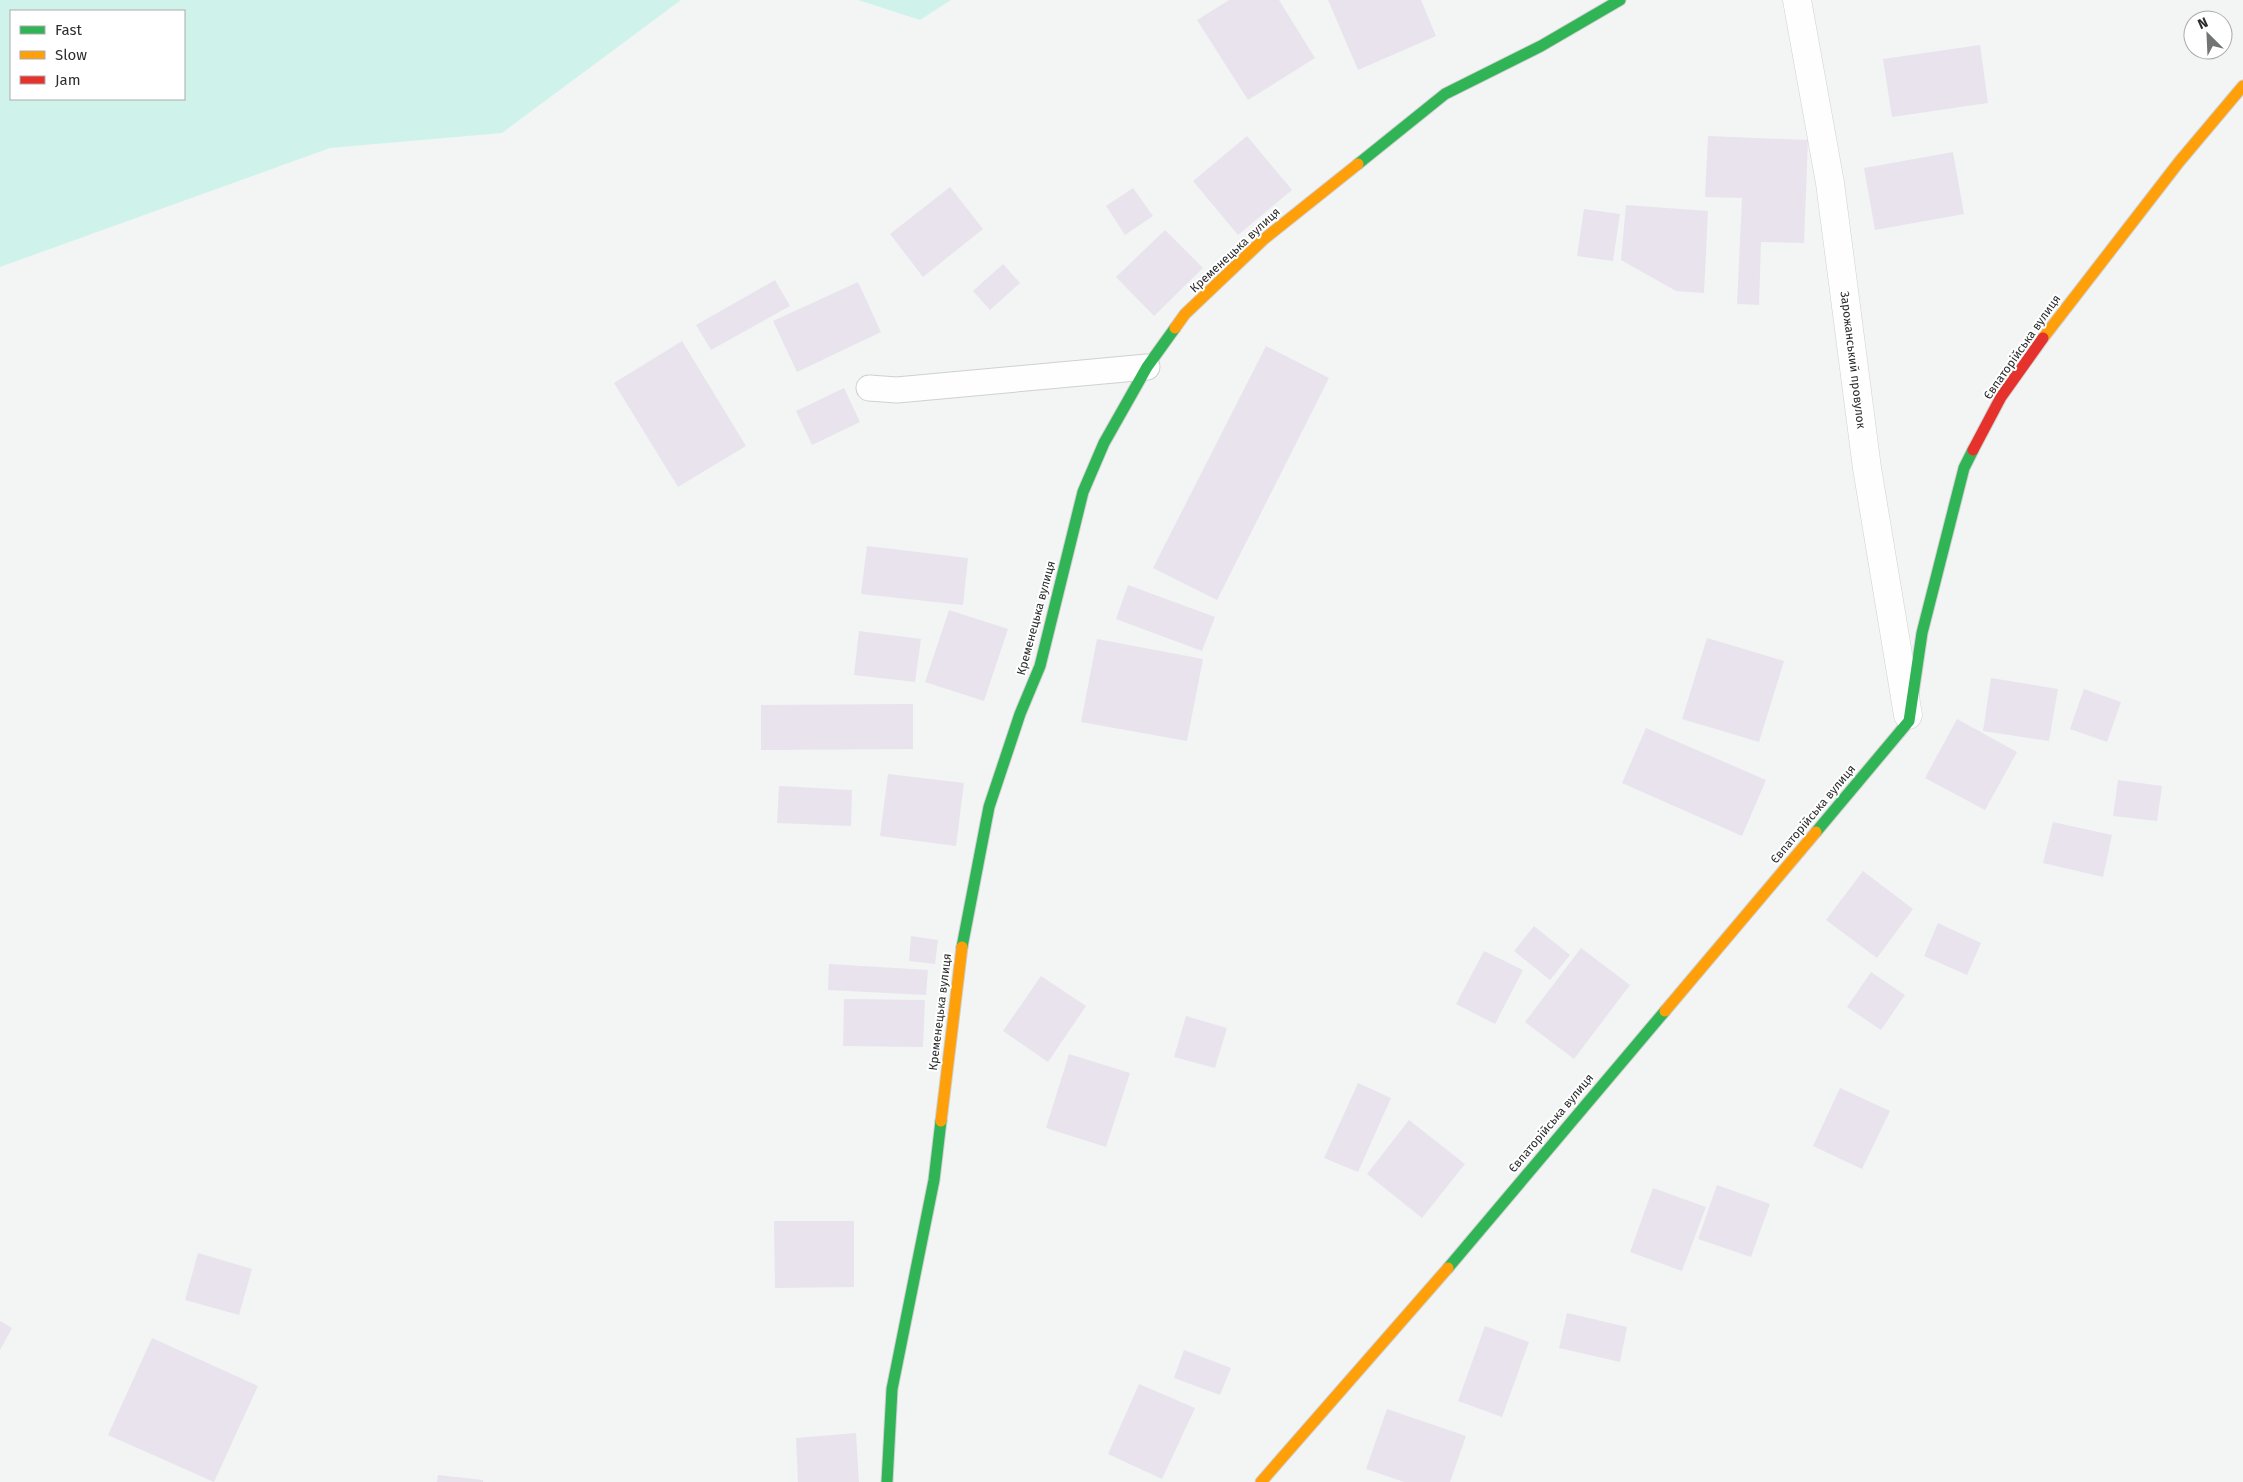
<svg xmlns="http://www.w3.org/2000/svg" width="2243" height="1482" viewBox="0 0 2243 1482" font-family="'Fira Sans',sans-serif">
<rect width="100%" height="100%" fill="#f2f5f4"/>
<!-- green -->
<path fill="#cff3eb" fill-rule="evenodd" d="M 0,0 L 681,0 L 502,133 L 330,148 L 0,267 ZM 11,11 L 184,11 L 184,99 L 11,99 Z
M 858,0 L 951,0 L 920,20 Z"/>
<!-- building -->
<path fill="#e9e3ed" d="M 1229,0 L 1279,0 L 1315,58 L 1248,100 L 1197,20 Z
M 1328,0 L 1421,0 L 1436,36 L 1358,70 Z
M 1980,45 L 1988,103 L 1892,117 L 1883,59 Z
M 1247,136 L 1292,190 L 1238,235 L 1193,181 Z
M 1708,136 L 1808,140 L 1804,243 L 1761,242 L 1759,305 L 1737,304 L 1742,198 L 1705,197 Z
M 1953,152 L 1964,214 L 1875,230 L 1864,168 Z
M 950,187 L 983,229 L 923,277 L 890,234 Z
M 1133,188 L 1153,216 L 1125,235 L 1106,206 Z
M 1626,205 L 1708,211 L 1704,293 L 1676,291 L 1621,260 Z
M 1584,209 L 1620,214 L 1613,261 L 1577,256 Z
M 1165,230 L 1203,268 L 1154,316 L 1116,277 Z
M 1003,264 L 1020,283 L 990,310 L 973,291 Z
M 775,280 L 790,306 L 711,350 L 696,325 Z
M 858,282 L 881,332 L 797,372 L 773,321 Z
M 682,341 L 746,446 L 678,487 L 614,383 Z
M 1266,346 L 1329,378 L 1217,600 L 1153,568 Z
M 844,388 L 860,422 L 812,445 L 796,411 Z
M 867,546 L 968,558 L 963,605 L 861,594 Z
M 1128,585 L 1215,617 L 1202,651 L 1116,619 Z
M 949,610 L 1008,629 L 984,701 L 925,682 Z
M 859,631 L 921,639 L 915,682 L 854,675 Z
M 1707,638 L 1784,661 L 1759,742 L 1682,719 Z
M 1097,639 L 1203,659 L 1187,741 L 1081,722 Z
M 1991,678 L 2058,689 L 2049,741 L 1983,731 Z
M 2084,689 L 2121,702 L 2107,742 L 2070,729 Z
M 913,704 L 913,749 L 761,750 L 761,705 Z
M 1957,719 L 2017,752 L 1985,810 L 1925,778 Z
M 1646,728 L 1766,780 L 1742,836 L 1622,783 Z
M 888,774 L 964,783 L 956,846 L 880,836 Z
M 2118,780 L 2162,786 L 2157,821 L 2113,816 Z
M 779,786 L 852,790 L 851,826 L 777,823 Z
M 2053,822 L 2112,835 L 2103,877 L 2043,863 Z
M 1863,871 L 1913,909 L 1877,958 L 1826,920 Z
M 1938,923 L 1981,943 L 1967,975 L 1924,956 Z
M 1534,926 L 1570,955 L 1550,980 L 1514,951 Z
M 911,936 L 938,940 L 935,964 L 909,961 Z
M 1581,948 L 1630,985 L 1574,1059 L 1525,1022 Z
M 1484,951 L 1523,970 L 1495,1024 L 1456,1004 Z
M 829,964 L 928,970 L 926,995 L 828,990 Z
M 1871,972 L 1905,995 L 1881,1030 L 1847,1007 Z
M 1041,976 L 1086,1006 L 1048,1062 L 1003,1031 Z
M 844,999 L 925,1000 L 923,1047 L 843,1046 Z
M 1186,1016 L 1227,1028 L 1215,1068 L 1174,1057 Z
M 1069,1054 L 1130,1073 L 1106,1147 L 1046,1128 Z
M 1358,1083 L 1391,1098 L 1358,1172 L 1324,1158 Z
M 1840,1088 L 1890,1111 L 1862,1169 L 1813,1146 Z
M 1409,1120 L 1465,1164 L 1422,1218 L 1367,1174 Z
M 1717,1185 L 1770,1204 L 1751,1257 L 1698,1239 Z
M 1653,1188 L 1706,1207 L 1682,1271 L 1630,1252 Z
M 774,1221 L 854,1221 L 854,1287 L 775,1288 Z
M 198,1253 L 252,1269 L 239,1315 L 185,1300 Z
M 1567,1313 L 1627,1327 L 1620,1362 L 1559,1348 Z
M 0,1321 L 12,1328 L 0,1350 Z
M 1485,1326 L 1529,1342 L 1502,1417 L 1458,1401 Z
M 152,1338 L 258,1386 L 214,1482 L 108,1435 Z
M 1184,1350 L 1231,1368 L 1220,1395 L 1174,1378 Z
M 1139,1384 L 1195,1408 L 1162,1479 L 1108,1454 Z
M 1387,1409 L 1466,1436 L 1450,1482 L 1404,1482 L 1366,1469 Z
M 856,1433 L 859,1482 L 798,1482 L 796,1438 Z
M 438,1475 L 483,1480 L 483,1482 L 437,1482 Z"/>
<g fill="none" stroke-linecap="round" stroke-linejoin="round">
<defs>
<path id="lane" d="M 869,388 L 897,390 L 1147,367"/>
<path id="street" d="M 1797,0 L 1830,183 L 1867,468 L 1908,715"/>
<path id="fast" d="M 1358,164 L 1445,94 L 1541,46 L 1620,0
M 1816,832 L 1909,721 L 1922,633 L 1964,468 L 1973,450
M 962,947 L 989,807 L 1020,714 L 1040,666 L 1083,492 L 1104,443 L 1147,367 L 1175,328
M 1448,1268 L 1665,1011
M 887,1482 L 892,1389 L 934,1180 L 941,1121"/>
<path id="slow" d="M 1175,328 L 1185,314 L 1264,239 L 1358,164
M 2043,338 L 2179,162 L 2243,86
M 1665,1011 L 1816,832
M 941,1121 L 962,947
M 1261,1482 L 1448,1268"/>
<path id="jam" d="M 1973,450 L 2001,397 L 2043,338"/>
</defs>
<!-- lane casing -->
<use href="#lane" stroke="#cfd1d1" stroke-width="27"/>
<!-- street casing -->
<use href="#street" stroke="#cfd1d1" stroke-width="29"/>
<!-- fast casing -->
<use href="#fast" stroke="#cfd1d1" stroke-width="13"/>
<!-- slow casing -->
<use href="#slow" stroke="#cfd1d1" stroke-width="13"/>
<!-- jam casing -->
<use href="#jam" stroke="#cfd1d1" stroke-width="13"/>
<!-- lane -->
<use href="#lane" stroke="#fdfefd" stroke-width="25"/>
<!-- street -->
<use href="#street" stroke="#fdfefd" stroke-width="28"/>
<!-- fast -->
<use href="#fast" stroke="#30b455" stroke-width="11"/>
<!-- slow -->
<use href="#slow" stroke="#ff9f0a" stroke-width="11"/>
<!-- jam -->
<use href="#jam" stroke="#e5322d" stroke-width="11"/>
</g>
<g text-anchor="middle" dominant-baseline="central" stroke-width="4" stroke-linejoin="round" paint-order="stroke">
<!-- street labels -->
<g font-size="12" fill="#2c2e2d" stroke="#fff">
<text transform="translate(1235 250) rotate(-43)">Кременецька вулиця</text>
<text transform="translate(2022 347) rotate(-55)">Євпаторійська вулиця</text>
<text transform="translate(1853 360) rotate(83)">Зарожанський провулок</text>
<text transform="translate(1036 618) rotate(-75)">Кременецька вулиця</text>
<text transform="translate(1813 814) rotate(-50)">Євпаторійська вулиця</text>
<text transform="translate(940 1012) rotate(-83)">Кременецька вулиця</text>
<text transform="translate(1551 1123) rotate(-50)">Євпаторійська вулиця</text>
</g>
</g>
<!-- legend -->
<rect x="10" y="10" width="175" height="90" fill="#ffffff" stroke="#ababab"/>
<rect x="20" y="26" width="25" height="8" fill="#30b455" stroke="#ababab"/>
<text x="55" y="35" font-size="15" fill="#2c2e2d">Fast</text>
<rect x="20" y="51" width="25" height="8" fill="#ff9f0a" stroke="#ababab"/>
<text x="55" y="60" font-size="15" fill="#2c2e2d">Slow</text>
<rect x="20" y="76" width="25" height="8" fill="#e5322d" stroke="#ababab"/>
<text x="55" y="85" font-size="15" fill="#2c2e2d">Jam</text>
<!-- north arrow -->
<g transform="translate(2208 35) rotate(336)"><circle r="24" fill="#ffffff" stroke="#ababab"/>
<path d="M0-4L9 19L0 12L-9 19Z" fill="#717473"/>
<text y="-8" font-size="14" font-weight="bold" text-anchor="middle" fill="#2c2e2d">N</text>
</g>
</svg>
